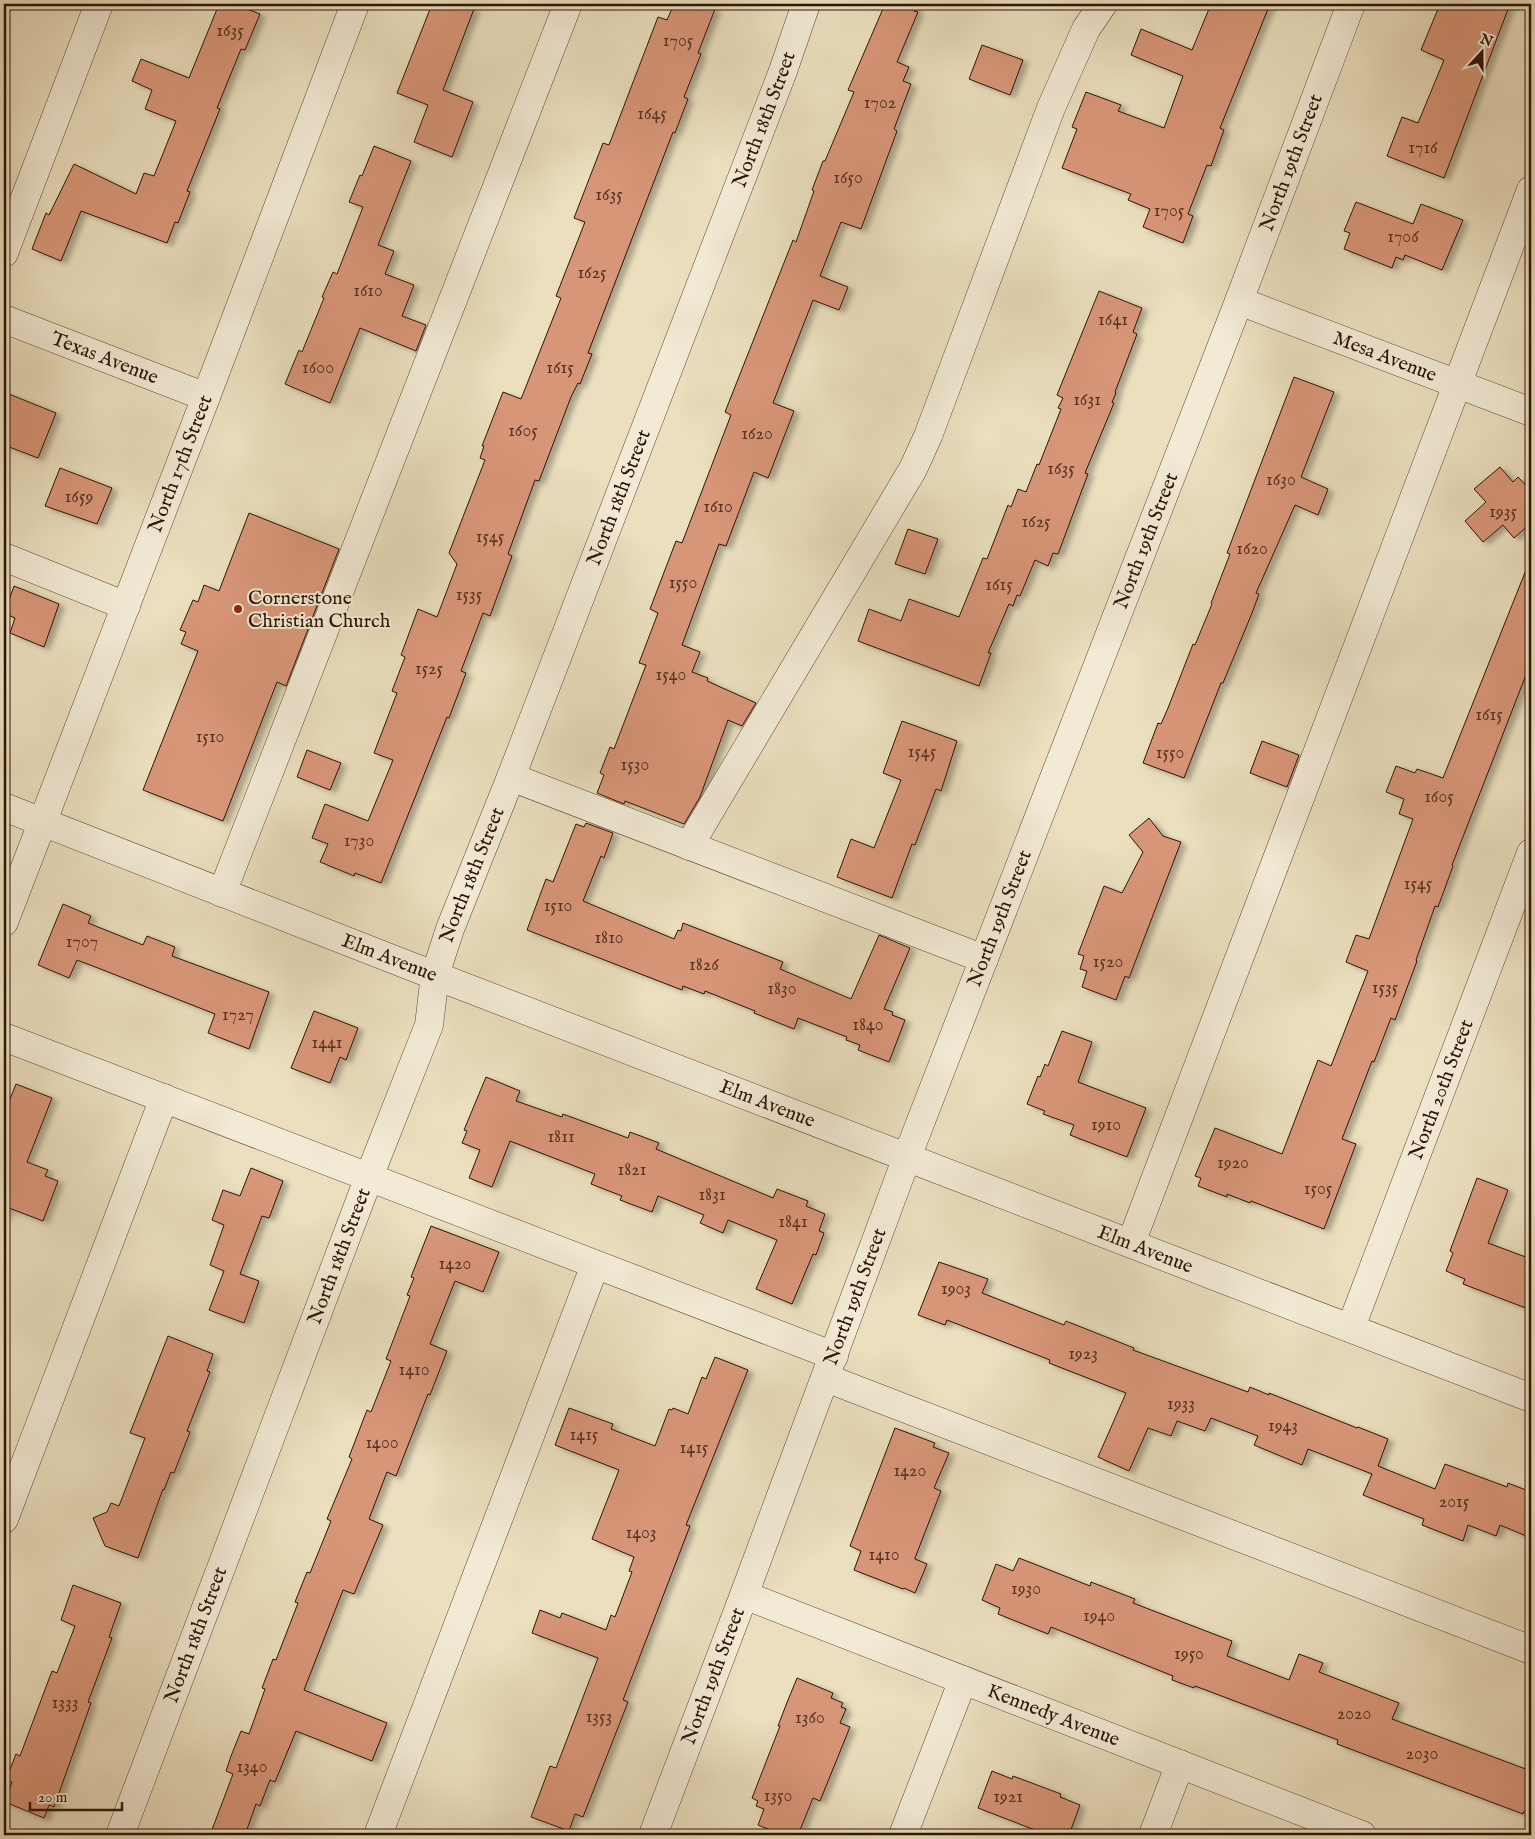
<svg xmlns="http://www.w3.org/2000/svg" width="1535" height="1839" viewBox="0 0 1535 1839" font-family="'IM FELL English',serif">
<defs>
<filter id="shadow"><feDropShadow dx="5.5" dy="3" stdDeviation="2.5" flood-color="#0004"/></filter>
</defs>
<rect width="100%" height="100%" fill="#ebdfbe"/>
<filter id="stains"><feTurbulence type="fractalNoise" baseFrequency=".004" numOctaves="4"/><feColorMatrix values="0 0 0 0 .2 0 0 0 0 .09 0 0 0 0 .02 0 0 0 .5 -.17"/></filter>
<radialGradient id="worn" r=".72"><stop offset=".6" stop-color="#630" stop-opacity="0"/><stop offset="1" stop-color="#630" stop-opacity=".3"/></radialGradient>
<!-- building -->
<path fill="#d89678" stroke="#2d1407" filter="url(#shadow)" d="M 219,4 L 234,4 L 260,14 L 245,50 L 241,49 L 217,108 L 220,109 L 187,191 L 190,192 L 178,223 L 175,222 L 167,243 L 81,211 L 61,261 L 32,249 L 46,213 L 49,215 L 74,164 L 136,194 L 144,173 L 154,176 L 176,121 L 145,109 L 152,90 L 132,81 L 141,59 L 189,78 Z
M 432,4 L 461,4 L 474,9 L 443,90 L 473,102 L 452,157 L 414,142 L 428,105 L 397,93 Z
M 674,4 L 700,4 L 715,9 L 698,53 L 701,54 L 684,97 L 688,99 L 675,133 L 673,132 L 588,353 L 592,354 L 580,384 L 578,383 L 571,397 L 539,481 L 535,480 L 508,554 L 512,556 L 490,616 L 483,613 L 461,671 L 466,673 L 449,718 L 447,717 L 381,883 L 355,873 L 354,876 L 320,862 L 328,844 L 312,838 L 325,804 L 368,821 L 393,760 L 374,753 L 397,693 L 392,691 L 405,657 L 401,655 L 418,609 L 437,617 L 457,564 L 449,553 L 485,460 L 480,458 L 484,446 L 482,446 L 503,392 L 521,399 L 561,298 L 556,296 L 585,222 L 574,218 L 603,143 L 609,145 L 658,17 L 667,20 Z
M 885,4 L 916,4 L 914,11 L 918,12 L 897,62 L 909,67 L 903,81 L 911,84 L 894,129 L 897,131 L 861,229 L 841,222 L 820,276 L 848,287 L 839,310 L 813,300 L 773,403 L 794,411 L 768,478 L 754,472 L 726,546 L 719,544 L 682,645 L 700,652 L 692,672 L 708,678 L 707,681 L 756,703 L 742,726 L 728,720 L 700,797 L 684,824 L 625,801 L 624,804 L 597,793 L 604,775 L 600,773 L 610,747 L 614,749 L 646,665 L 639,663 L 658,613 L 650,609 L 676,541 L 682,543 L 731,415 L 725,412 L 793,240 L 796,242 L 814,191 L 812,190 L 823,161 L 825,161 L 854,92 L 848,90 Z
M 1211,4 L 1270,4 L 1220,128 L 1224,130 L 1211,166 L 1207,165 L 1188,214 L 1193,216 L 1183,243 L 1143,227 L 1150,209 L 1128,200 L 1131,194 L 1062,168 L 1077,129 L 1072,127 L 1086,92 L 1121,105 L 1118,111 L 1164,128 L 1183,76 L 1131,55 L 1141,29 L 1192,50 Z
M 1440,4 L 1510,4 L 1444,178 L 1387,156 L 1402,117 L 1418,123 L 1444,60 L 1421,50 Z
M 982,45 L 1023,60 L 1010,95 L 969,79 Z
M 374,146 L 411,161 L 378,245 L 394,251 L 385,274 L 414,285 L 402,316 L 426,325 L 416,351 L 360,328 L 330,403 L 285,384 L 299,350 L 302,352 L 324,298 L 322,297 L 333,272 L 337,274 L 363,207 L 349,202 L 360,175 L 362,176 Z
M 1356,202 L 1413,224 L 1421,204 L 1463,220 L 1442,270 L 1405,255 L 1403,260 L 1396,257 L 1392,268 L 1344,249 L 1350,233 L 1344,231 Z
M 1099,291 L 1142,308 L 1133,332 L 1137,334 L 1115,392 L 1116,393 L 1112,402 L 1114,403 L 1085,473 L 1088,474 L 1058,554 L 1053,553 L 1048,566 L 1035,560 L 1020,596 L 1017,595 L 1013,606 L 1009,604 L 988,653 L 991,653 L 979,686 L 858,641 L 869,609 L 901,621 L 909,599 L 959,617 L 983,558 L 987,559 L 1008,505 L 1011,507 L 1018,489 L 1026,492 L 1037,464 L 1039,465 L 1061,409 L 1058,408 L 1063,398 L 1057,395 Z
M 1294,377 L 1334,392 L 1301,477 L 1328,489 L 1318,515 L 1295,505 L 1256,593 L 1259,594 L 1252,613 L 1223,683 L 1221,683 L 1184,778 L 1143,763 L 1158,723 L 1161,724 L 1168,708 L 1193,644 L 1195,645 L 1212,604 L 1211,603 L 1230,554 L 1227,553 Z
M 4,392 L 56,413 L 38,458 L 4,445 Z
M 1500,467 L 1513,482 L 1518,477 L 1531,491 L 1531,523 L 1514,538 L 1503,525 L 1483,542 L 1465,521 L 1486,502 L 1474,489 Z
M 60,468 L 112,488 L 97,524 L 45,506 Z
M 249,513 L 339,549 L 286,686 L 277,682 L 223,821 L 143,790 L 198,651 L 181,644 L 186,632 L 180,630 L 193,600 L 198,602 L 204,585 L 219,591 Z
M 908,529 L 938,539 L 925,574 L 895,564 Z
M 1530,560 L 1531,560 L 1531,662 L 1452,865 L 1453,866 L 1438,907 L 1435,906 L 1416,960 L 1417,961 L 1395,1020 L 1391,1018 L 1374,1062 L 1372,1061 L 1342,1139 L 1356,1144 L 1324,1229 L 1251,1201 L 1250,1203 L 1227,1194 L 1227,1197 L 1198,1186 L 1201,1178 L 1195,1176 L 1215,1128 L 1282,1154 L 1318,1060 L 1331,1066 L 1368,971 L 1346,962 L 1356,935 L 1369,939 L 1413,819 L 1399,814 L 1404,799 L 1386,792 L 1396,766 L 1415,773 L 1417,769 L 1443,778 Z
M 14,586 L 59,604 L 44,647 L 10,633 L 15,618 L 4,613 Z
M 902,721 L 957,741 L 941,791 L 936,789 L 915,845 L 912,844 L 892,898 L 837,877 L 851,839 L 874,848 L 901,780 L 883,773 Z
M 1262,741 L 1299,755 L 1287,787 L 1250,773 Z
M 307,750 L 341,763 L 330,790 L 297,777 Z
M 1149,818 L 1163,836 L 1181,842 L 1129,978 L 1125,976 L 1116,1000 L 1082,987 L 1087,971 L 1080,969 L 1084,956 L 1078,954 L 1104,886 L 1122,893 L 1143,852 L 1129,835 Z
M 586,823 L 613,833 L 604,858 L 601,856 L 583,901 L 674,939 L 678,930 L 681,931 L 683,923 L 783,962 L 780,969 L 851,999 L 879,935 L 910,948 L 884,1009 L 893,1012 L 892,1015 L 905,1020 L 889,1062 L 858,1050 L 860,1045 L 846,1040 L 847,1037 L 798,1018 L 794,1029 L 754,1013 L 755,1011 L 705,991 L 704,994 L 683,986 L 682,990 L 527,930 L 546,879 L 553,882 L 576,824 L 584,827 Z
M 63,904 L 91,916 L 88,923 L 143,945 L 147,936 L 175,947 L 172,956 L 269,992 L 249,1049 L 208,1033 L 215,1014 L 98,968 L 77,960 L 69,978 L 38,965 Z
M 314,1011 L 358,1028 L 346,1060 L 340,1057 L 330,1083 L 291,1068 Z
M 1062,1031 L 1092,1042 L 1078,1082 L 1146,1108 L 1127,1157 L 1070,1135 L 1074,1125 L 1043,1114 L 1045,1111 L 1027,1104 L 1038,1076 L 1040,1077 L 1045,1064 L 1048,1066 Z
M 486,1077 L 520,1091 L 516,1101 L 562,1117 L 563,1114 L 628,1138 L 630,1132 L 659,1143 L 656,1149 L 773,1198 L 777,1189 L 808,1201 L 806,1206 L 825,1214 L 819,1231 L 824,1233 L 816,1255 L 813,1254 L 792,1304 L 756,1289 L 777,1240 L 728,1220 L 723,1233 L 700,1223 L 704,1215 L 658,1196 L 652,1212 L 620,1200 L 622,1196 L 591,1184 L 595,1174 L 510,1141 L 492,1187 L 469,1178 L 480,1150 L 462,1143 L 467,1131 L 464,1130 Z
M 16,1084 L 52,1098 L 27,1162 L 48,1170 L 45,1176 L 58,1181 L 43,1221 L 9,1208 L 5,1217 L 4,1217 L 4,1114 Z
M 251,1168 L 283,1181 L 269,1218 L 262,1216 L 240,1274 L 259,1281 L 244,1323 L 209,1310 L 224,1271 L 210,1265 L 224,1225 L 212,1220 L 223,1190 L 240,1196 Z
M 1477,1178 L 1508,1190 L 1488,1243 L 1531,1259 L 1531,1310 L 1463,1284 L 1465,1279 L 1446,1271 L 1453,1253 L 1450,1251 Z
M 431,1226 L 499,1252 L 483,1292 L 455,1281 L 430,1344 L 447,1351 L 430,1395 L 428,1394 L 396,1476 L 387,1472 L 369,1519 L 383,1525 L 354,1594 L 343,1590 L 304,1690 L 387,1723 L 372,1761 L 296,1731 L 275,1782 L 270,1780 L 260,1806 L 256,1804 L 245,1835 L 210,1835 L 233,1774 L 226,1771 L 231,1756 L 241,1731 L 249,1734 L 265,1689 L 262,1688 L 273,1659 L 276,1660 L 298,1603 L 295,1602 L 307,1572 L 310,1573 L 331,1521 L 327,1519 L 352,1459 L 349,1457 L 367,1410 L 371,1412 L 391,1361 L 386,1359 L 410,1296 L 407,1295 L 414,1278 L 411,1277 Z
M 939,1262 L 988,1279 L 982,1293 L 1064,1325 L 1066,1321 L 1134,1348 L 1133,1350 L 1248,1392 L 1250,1387 L 1269,1395 L 1269,1393 L 1357,1428 L 1358,1427 L 1388,1439 L 1378,1466 L 1435,1489 L 1445,1464 L 1507,1487 L 1508,1483 L 1531,1492 L 1531,1538 L 1500,1525 L 1496,1536 L 1468,1525 L 1463,1541 L 1422,1525 L 1424,1519 L 1363,1495 L 1372,1474 L 1308,1449 L 1302,1465 L 1254,1445 L 1258,1436 L 1211,1418 L 1205,1431 L 1177,1421 L 1171,1436 L 1148,1428 L 1129,1471 L 1098,1457 L 1126,1393 L 1049,1363 L 1050,1360 L 947,1320 L 945,1325 L 918,1315 Z
M 168,1336 L 213,1354 L 207,1371 L 210,1372 L 187,1431 L 190,1432 L 174,1473 L 171,1472 L 164,1490 L 163,1489 L 138,1558 L 105,1546 L 93,1518 L 107,1512 L 111,1503 L 119,1506 L 145,1438 L 130,1433 Z
M 715,1357 L 748,1370 L 686,1525 L 690,1526 L 623,1700 L 628,1702 L 583,1817 L 575,1814 L 569,1831 L 531,1817 L 550,1766 L 556,1768 L 598,1658 L 532,1633 L 540,1610 L 560,1618 L 562,1613 L 606,1630 L 611,1615 L 615,1617 L 632,1572 L 629,1571 L 634,1557 L 592,1539 L 619,1470 L 555,1445 L 569,1408 L 613,1424 L 611,1429 L 655,1446 L 669,1409 L 672,1410 L 673,1408 L 688,1414 L 702,1377 L 706,1379 Z
M 895,1428 L 935,1443 L 933,1447 L 949,1453 L 934,1488 L 941,1491 L 915,1558 L 915,1559 L 927,1564 L 915,1593 L 904,1588 L 903,1589 L 854,1570 L 861,1551 L 850,1546 Z
M 1019,1558 L 1090,1586 L 1091,1582 L 1135,1599 L 1133,1603 L 1232,1641 L 1227,1656 L 1289,1680 L 1299,1654 L 1323,1663 L 1319,1672 L 1399,1703 L 1392,1719 L 1531,1771 L 1531,1814 L 1524,1811 L 1523,1814 L 1337,1744 L 1338,1740 L 1195,1686 L 1194,1688 L 1172,1680 L 1173,1676 L 1051,1627 L 1048,1634 L 998,1614 L 1000,1608 L 982,1600 L 996,1564 L 1013,1571 Z
M 73,1585 L 121,1603 L 109,1637 L 112,1638 L 88,1702 L 91,1703 L 54,1807 L 49,1805 L 44,1818 L 5,1802 L 12,1782 L 6,1780 L 16,1754 L 20,1756 L 52,1671 L 57,1673 L 75,1626 L 61,1620 Z
M 797,1678 L 833,1693 L 831,1698 L 843,1703 L 841,1707 L 846,1709 L 840,1723 L 850,1727 L 820,1801 L 813,1798 L 798,1835 L 783,1835 L 758,1825 L 764,1809 L 756,1806 L 758,1801 L 752,1798 L 780,1726 L 778,1726 L 786,1705 Z
M 992,1771 L 1012,1779 L 1013,1776 L 1061,1794 L 1060,1797 L 1080,1805 L 1069,1835 L 1048,1835 L 978,1808 Z"/>
<g fill="none" stroke-linecap="round" stroke-linejoin="round">
<defs>
<g id="minor">
<path d="M 4,253 L 99,4"/>
<path id="s1" d="M 1239,301 L 1531,412"/>
<path id="s2" d="M 4,319 L 206,397"/>
<path d="M 4,557 L 126,606"/>
<path d="M 511,777 L 984,959"/>
<path id="s3" d="M 4,807 L 405,964 L 1531,1398"/>
<path d="M 689,846 L 913,469 L 928,436 L 1051,108 L 1086,29 L 1103,4"/>
<path d="M 222,893 L 568,4"/>
<path id="s4" d="M 4,922 L 206,397 L 355,4"/>
<path d="M 4,1037 L 834,1356"/>
<path d="M 1131,1243 L 1531,190"/>
<path id="s5" d="M 1351,1327 L 1531,853"/>
<path d="M 826,1378 L 1531,1650"/>
<path d="M 4,1519 L 164,1098"/>
<path id="s6" d="M 744,1595 L 1362,1835"/>
<path id="s7" d="M 120,1835 L 369,1177 L 429,1025 L 435,975 L 450,929 L 511,777 L 783,71 L 806,4"/>
<path d="M 378,1835 L 595,1265"/>
<path id="s8" d="M 653,1835 L 744,1595 L 907,1157 L 1239,301 L 1351,4"/>
<path d="M 903,1835 L 963,1680"/>
<path d="M 1153,1835 L 1180,1764"/>
</g>
</defs>
<!-- minor casing -->
<use href="#minor" stroke="#5c4735" stroke-width="29"/>
<!-- minor -->
<use href="#minor" stroke="#f2ead5" stroke-width="28"/>
</g>
<!-- markers -->
<circle fill="#8f2418" stroke="#f2ead5" stroke-width="2" cx="238" cy="609" r="5"/>
<g text-anchor="middle" dominant-baseline="central" stroke-width="4" stroke-linejoin="round" paint-order="stroke">
<!-- number labels -->
<g font-size="18" fill="#583423">
<text x="230" y="31">1635</text>
<text x="678" y="41">1705</text>
<text x="880" y="103">1702</text>
<text x="652" y="114">1645</text>
<text x="1423" y="148">1716</text>
<text x="848" y="178">1650</text>
<text x="609" y="195">1635</text>
<text x="1169" y="211">1705</text>
<text x="1403" y="237">1706</text>
<text x="592" y="273">1625</text>
<text x="368" y="291">1610</text>
<text x="1113" y="320">1641</text>
<text x="318" y="368">1600</text>
<text x="560" y="368">1615</text>
<text x="1087" y="400">1631</text>
<text x="523" y="431">1605</text>
<text x="757" y="434">1620</text>
<text x="1061" y="469">1635</text>
<text x="1281" y="480">1630</text>
<text x="79" y="497">1659</text>
<text x="718" y="507">1610</text>
<text x="1503" y="512">1935</text>
<text x="1036" y="522">1625</text>
<text x="490" y="537">1545</text>
<text x="1252" y="549">1620</text>
<text x="683" y="583">1550</text>
<text x="999" y="585">1615</text>
<text x="469" y="595">1535</text>
<text x="429" y="669">1525</text>
<text x="671" y="675">1540</text>
<text x="1489" y="715">1615</text>
<text x="210" y="737">1510</text>
<text x="922" y="752">1545</text>
<text x="1170" y="753">1550</text>
<text x="635" y="765">1530</text>
<text x="1439" y="797">1605</text>
<text x="359" y="841">1730</text>
<text x="1418" y="884">1545</text>
<text x="558" y="906">1510</text>
<text x="609" y="938">1810</text>
<text x="82" y="942">1707</text>
<text x="1108" y="962">1520</text>
<text x="704" y="965">1826</text>
<text x="1385" y="988">1535</text>
<text x="782" y="989">1830</text>
<text x="238" y="1015">1727</text>
<text x="868" y="1025">1840</text>
<text x="327" y="1043">1441</text>
<text x="1106" y="1125">1910</text>
<text x="561" y="1137">1811</text>
<text x="1233" y="1163">1920</text>
<text x="632" y="1170">1821</text>
<text x="1318" y="1189">1505</text>
<text x="712" y="1195">1831</text>
<text x="793" y="1222">1841</text>
<text x="455" y="1264">1420</text>
<text x="956" y="1289">1903</text>
<text x="1083" y="1354">1923</text>
<text x="414" y="1370">1410</text>
<text x="1181" y="1404">1933</text>
<text x="1283" y="1426">1943</text>
<text x="584" y="1435">1415</text>
<text x="382" y="1443">1400</text>
<text x="694" y="1448">1415</text>
<text x="910" y="1471">1420</text>
<text x="1454" y="1502">2015</text>
<text x="641" y="1533">1403</text>
<text x="884" y="1555">1410</text>
<text x="1026" y="1589">1930</text>
<text x="1099" y="1616">1940</text>
<text x="1189" y="1654">1950</text>
<text x="65" y="1703">1333</text>
<text x="1354" y="1714">2020</text>
<text x="599" y="1717">1353</text>
<text x="810" y="1718">1360</text>
<text x="1422" y="1754">2030</text>
<text x="252" y="1767">1340</text>
<text x="778" y="1796">1350</text>
<text x="1008" y="1797">1921</text>
</g>
<!-- street labels -->
<g font-size="20" fill="#2d1407" stroke="#f2ead5">
<text stroke="none"><textPath href="#s7" startOffset="1834">North 18th Street</textPath></text>
<text stroke="none"><textPath href="#s8" startOffset="1790">North 19th Street</textPath></text>
<text stroke="none"><textPath href="#s1" startOffset="156">Mesa Avenue</textPath></text>
<text stroke="none"><textPath href="#s2" startOffset="108">Texas Avenue</textPath></text>
<text stroke="none"><textPath href="#s4" startOffset="491">North 17th Street</textPath></text>
<text stroke="none"><textPath href="#s7" startOffset="1429">North 18th Street</textPath></text>
<text stroke="none"><textPath href="#s8" startOffset="1385">North 19th Street</textPath></text>
<text stroke="none"><textPath href="#s7" startOffset="1024">North 18th Street</textPath></text>
<text stroke="none"><textPath href="#s8" startOffset="980">North 19th Street</textPath></text>
<text stroke="none"><textPath href="#s3" startOffset="414">Elm Avenue</textPath></text>
<text stroke="none"><textPath href="#s5" startOffset="254">North 20th Street</textPath></text>
<text stroke="none"><textPath href="#s3" startOffset="819">Elm Avenue</textPath></text>
<text stroke="none"><textPath href="#s3" startOffset="1224">Elm Avenue</textPath></text>
<text stroke="none"><textPath href="#s7" startOffset="619">North 18th Street</textPath></text>
<text stroke="none"><textPath href="#s8" startOffset="575">North 19th Street</textPath></text>
<text stroke="none"><textPath href="#s7" startOffset="214">North 18th Street</textPath></text>
<text stroke="none"><textPath href="#s8" startOffset="170">North 19th Street</textPath></text>
<text stroke="none"><textPath href="#s6" startOffset="332">Kennedy Avenue</textPath></text>
</g>
<!-- poi labels -->
<g font-size="20" fill="#2d1407" stroke="#f2ead5" text-anchor="start">
<text x="248" y="598">Cornerstone<tspan x="248" dy="23">Christian Church</tspan></text>
</g>
</g>
<!-- margin -->
<rect width="1535" height="1839" fill="none" stroke="#ebdfbe" stroke-width="20"/>
<rect x="5" y="5" width="1525" height="1829" fill="none" stroke="#2d1407" stroke-width="2.5"/>
<rect x="10" y="10" width="1515" height="1819" fill="none" stroke="#2d1407"/>
<!-- north arrow -->
<g transform="translate(1482 52) rotate(21)" stroke="#f2ead5" stroke-width="4" paint-order="stroke">
<path d="M0-4L9 19L0 12L-9 19Z" fill="#2d1407"/>
<text y="-8" font-size="14" font-weight="bold" text-anchor="middle" fill="#2d1407">N</text>
</g>
<!-- scale -->
<path d="M30 1802v8h92v-8" fill="none" stroke="#2d1407" stroke-width="2.5"/>
<text x="38" y="1802" font-size="15" fill="#2d1407" stroke="#f2ead5" stroke-width="4" paint-order="stroke">20 m</text>
<rect width="100%" height="100%" filter="url(#stains)"/>
<rect width="100%" height="100%" fill="url(#worn)"/>
</svg>
